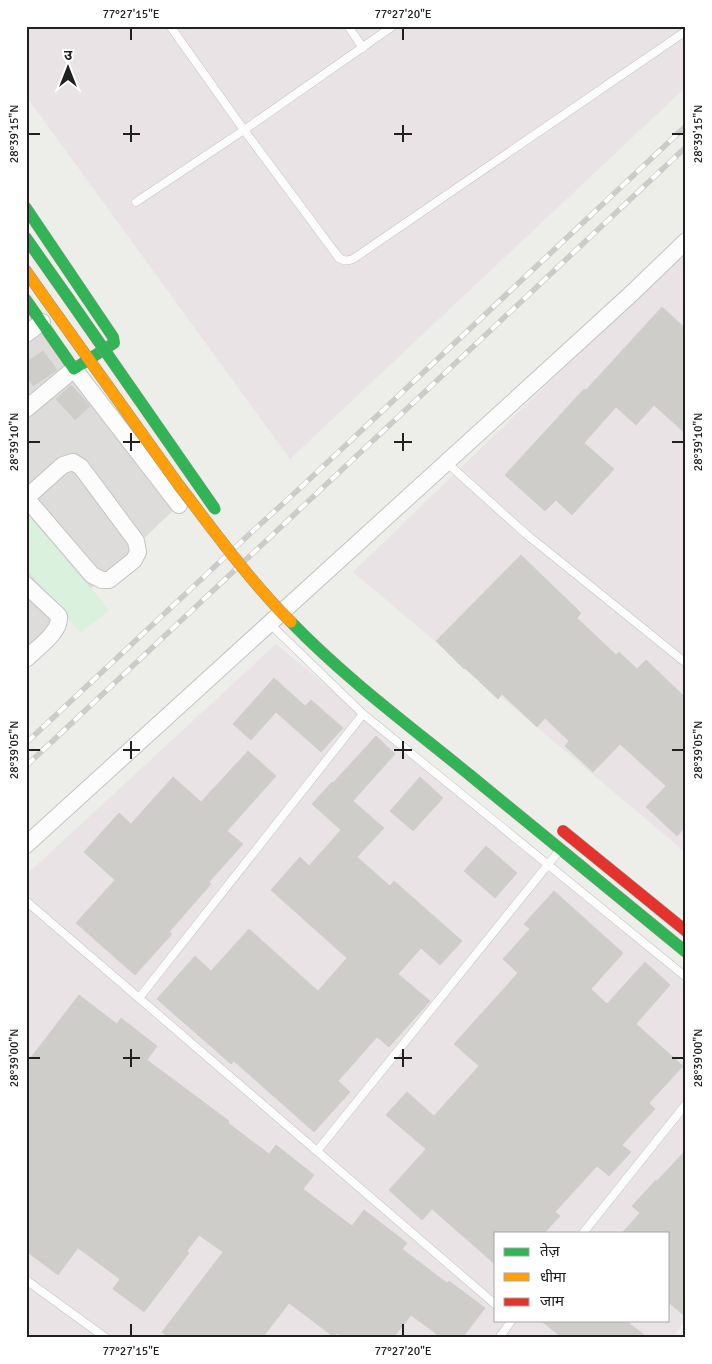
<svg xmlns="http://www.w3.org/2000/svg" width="712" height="1364" viewBox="0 0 712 1364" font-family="Signika,'Noto Sans Devanagari',sans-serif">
<rect width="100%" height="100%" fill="#edede9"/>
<!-- residential -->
<path fill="#dddcda" d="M 26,292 L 179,505 L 26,650 Z"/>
<!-- industrial -->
<path fill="#eae3e6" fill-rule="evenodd" d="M 26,26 L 686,26 L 686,87 L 290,459 L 26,96 Z
M 686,250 L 686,853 L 353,572 Z
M 276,644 L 686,981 L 686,1320 L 672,1338 L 26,1338 L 26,875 ZM 496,1233 L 668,1233 L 668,1320 L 496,1320 Z"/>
<!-- park -->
<path fill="#d9f1dd" d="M 26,512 L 109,610 L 81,633 L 26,569 Z"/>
<!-- building -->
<path fill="#cecdca" stroke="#d0cfcb" d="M 662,307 L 686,329 L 686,434 L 654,405 L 636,425 L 616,407 L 584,443 L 614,469 L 572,515 L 556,500 L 545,511 L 505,475 L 584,389 L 586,390 Z
M 43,351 L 57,370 L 33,386 L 26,376 L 26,362 Z
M 71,385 L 90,406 L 75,420 L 56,399 Z
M 521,555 L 581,613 L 577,618 L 616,655 L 619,652 L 637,669 L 646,660 L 686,698 L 686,826 L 677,836 L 646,807 L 666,786 L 620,744 L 593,772 L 565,746 L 569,741 L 545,718 L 537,727 L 502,694 L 498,699 L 465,668 L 464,669 L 436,641 Z
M 274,678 L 305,706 L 311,700 L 343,728 L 321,752 L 276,712 L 251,740 L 233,724 Z
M 376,736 L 395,754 L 353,801 L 384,828 L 357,857 L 390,886 L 394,881 L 462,941 L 440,965 L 421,948 L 398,974 L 430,1001 L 389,1047 L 377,1037 L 338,1081 L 350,1092 L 314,1132 L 234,1061 L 231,1064 L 157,999 L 195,956 L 211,971 L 249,929 L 318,991 L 347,958 L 271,890 L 300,857 L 309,866 L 341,830 L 312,804 L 332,782 L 333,783 Z
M 248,751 L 276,776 L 227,831 L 243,844 L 209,882 L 211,884 L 169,932 L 172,934 L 135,975 L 76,923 L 115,880 L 84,852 L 119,813 L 131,824 L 173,777 L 201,802 Z
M 420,777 L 443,798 L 413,831 L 390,811 Z
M 486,846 L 517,873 L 495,898 L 464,871 Z
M 554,891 L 623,953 L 591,989 L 607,1004 L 645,962 L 670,985 L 636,1024 L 683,1066 L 649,1103 L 655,1109 L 622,1145 L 631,1152 L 609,1176 L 597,1166 L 555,1212 L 560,1216 L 544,1233 L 496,1233 L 496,1265 L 432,1209 L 422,1220 L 389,1190 L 426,1149 L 386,1115 L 407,1092 L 434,1116 L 479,1066 L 454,1044 L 518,973 L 503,959 L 530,929 L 524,924 Z
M 79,995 L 117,1024 L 121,1018 L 157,1046 L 147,1060 L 229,1121 L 228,1123 L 269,1154 L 276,1145 L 314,1175 L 303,1189 L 352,1226 L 364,1210 L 407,1243 L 402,1249 L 447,1283 L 449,1281 L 485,1308 L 462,1338 L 442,1338 L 411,1315 L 393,1338 L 343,1338 L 337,1333 L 334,1337 L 289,1303 L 262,1338 L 170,1338 L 162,1332 L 223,1252 L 199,1235 L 187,1251 L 189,1253 L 144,1312 L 113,1289 L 120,1279 L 78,1248 L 58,1275 L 26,1251 L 26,1064 Z
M 686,1150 L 686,1317 L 668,1302 L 668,1233 L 622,1233 L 640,1213 L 632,1206 L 656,1180 L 657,1181 Z
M 540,1320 L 625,1320 L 648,1338 L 563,1338 Z"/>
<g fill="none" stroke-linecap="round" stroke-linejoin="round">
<defs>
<path id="lane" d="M 170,26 L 244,130 L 339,258 C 344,261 347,261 353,259 L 686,31
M 348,26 L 363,48
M 136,202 L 244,130 L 393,26
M 447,463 L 526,534 L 686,663
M 363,714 L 686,977
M 26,901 L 496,1305
M 139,998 L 363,714 L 270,624
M 317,1151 L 559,851
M 583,1233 L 686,1104
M 26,1280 L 106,1338
M 499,1338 L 512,1320"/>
<path id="street" d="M 26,334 L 42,322
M 26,409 L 74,369 L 179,505
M 26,498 L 63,465 L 73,462 L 81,467 L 136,541 L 138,552 L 134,560 L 109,580 L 102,580 L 92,575 L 26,498
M 26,585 L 59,616 C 61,632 37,648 26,659
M 26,845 L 526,390 L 631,294 L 686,241"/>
<path id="fast" d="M 26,208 L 113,337 L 114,343 L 74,369 L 26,300
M 26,238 L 69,299
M 471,776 L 686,952"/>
<path id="slow" d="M 26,271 L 45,298"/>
<path id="jam" d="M 563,831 L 686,931"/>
</defs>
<!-- lane casing -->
<use href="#lane" stroke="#c3c3c1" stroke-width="9"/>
<!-- street casing -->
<use href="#street" stroke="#c3c3c1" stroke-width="18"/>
<!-- fast casing -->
<use href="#fast" stroke="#919682" stroke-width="12"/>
<!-- slow casing -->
<use href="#slow" stroke="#919682" stroke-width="12"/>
<!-- jam casing -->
<use href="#jam" stroke="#919682" stroke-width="12"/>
<!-- lane -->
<use href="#lane" stroke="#fcfcfc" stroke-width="8"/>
<!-- street -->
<use href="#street" stroke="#fcfcfc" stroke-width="16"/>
<!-- fast -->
<use href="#fast" stroke="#30b455" stroke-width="11"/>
<!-- slow -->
<use href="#slow" stroke="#ff9f0a" stroke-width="11"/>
<!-- jam -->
<use href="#jam" stroke="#e5322d" stroke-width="11"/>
<defs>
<path id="rail" d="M 26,743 L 255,529 L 298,490 L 686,126
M 26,766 L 686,147"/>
</defs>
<!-- rail casing -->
<use href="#rail" stroke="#cbcbca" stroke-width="5.5"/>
<!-- rail -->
<use href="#rail" stroke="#fff" stroke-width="4" stroke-dasharray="11" stroke-linecap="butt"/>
<defs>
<path id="fast-bridge" d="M 69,299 L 215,509
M 291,622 C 346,679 410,726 471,776"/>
<path id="slow-bridge" d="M 45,298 C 89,360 133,422 178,484 C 214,531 249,580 291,622"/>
</defs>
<!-- fast-bridge casing -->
<use href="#fast-bridge" stroke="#919682" stroke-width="12" stroke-linecap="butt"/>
<!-- slow-bridge casing -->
<use href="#slow-bridge" stroke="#919682" stroke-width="12" stroke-linecap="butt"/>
<!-- fast-bridge -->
<use href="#fast-bridge" stroke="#30b455" stroke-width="11"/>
<!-- slow-bridge -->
<use href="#slow-bridge" stroke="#ff9f0a" stroke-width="11"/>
</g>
<!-- ticks -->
<path fill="none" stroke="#202020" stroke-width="2" d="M 131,28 L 131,40M 403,28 L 403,40M 131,125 L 131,142M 403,125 L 403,142M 28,134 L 40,134M 123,134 L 140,134M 394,134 L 412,134M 672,134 L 684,134M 131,433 L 131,451M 403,433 L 403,451M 28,442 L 40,442M 123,442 L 140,442M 394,442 L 412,442M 672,442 L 684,442M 131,741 L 131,759M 403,741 L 403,759M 28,750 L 40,750M 123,750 L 140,750M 394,750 L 412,750M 672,750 L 684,750M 131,1049 L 131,1067M 403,1049 L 403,1067M 28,1058 L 40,1058M 123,1058 L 140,1058M 394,1058 L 412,1058M 672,1058 L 684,1058M 131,1324 L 131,1336M 403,1324 L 403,1336"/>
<!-- border -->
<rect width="712" height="1364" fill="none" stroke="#ffffff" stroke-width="55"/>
<!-- legend -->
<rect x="494" y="1232" width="175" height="90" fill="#ffffff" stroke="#a6a6a6"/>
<rect x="504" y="1248" width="25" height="8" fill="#30b455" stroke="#a6a6a6"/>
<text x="540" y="1256" font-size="15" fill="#202020">तेज़</text>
<rect x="504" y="1273" width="25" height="8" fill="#ff9f0a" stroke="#a6a6a6"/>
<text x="540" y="1282" font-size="15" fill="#202020">धीमा</text>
<rect x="504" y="1298" width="25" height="8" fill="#e5322d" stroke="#a6a6a6"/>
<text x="540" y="1306" font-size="15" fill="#202020">जाम</text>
<!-- north arrow -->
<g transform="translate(68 68)" stroke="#ffffff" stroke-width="4" paint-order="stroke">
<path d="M0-4L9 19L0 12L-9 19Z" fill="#202020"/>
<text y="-8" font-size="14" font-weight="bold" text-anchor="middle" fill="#202020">उ</text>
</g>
<rect x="28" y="28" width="656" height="1308" fill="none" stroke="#202020" stroke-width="2"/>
<g font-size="12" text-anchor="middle" fill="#202020">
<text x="131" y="18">77°27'15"E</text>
<text x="403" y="18">77°27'20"E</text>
<text transform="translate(14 134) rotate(-90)" y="4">28°39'15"N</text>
<text transform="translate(698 134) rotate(-90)" y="4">28°39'15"N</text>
<text transform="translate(14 442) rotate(-90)" y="4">28°39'10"N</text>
<text transform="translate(698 442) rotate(-90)" y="4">28°39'10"N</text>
<text transform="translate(14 750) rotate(-90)" y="4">28°39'05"N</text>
<text transform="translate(698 750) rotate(-90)" y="4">28°39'05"N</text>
<text transform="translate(14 1058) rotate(-90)" y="4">28°39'00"N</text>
<text transform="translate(698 1058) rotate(-90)" y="4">28°39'00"N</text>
<text x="131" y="1355">77°27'15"E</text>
<text x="403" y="1355">77°27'20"E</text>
</g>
</svg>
